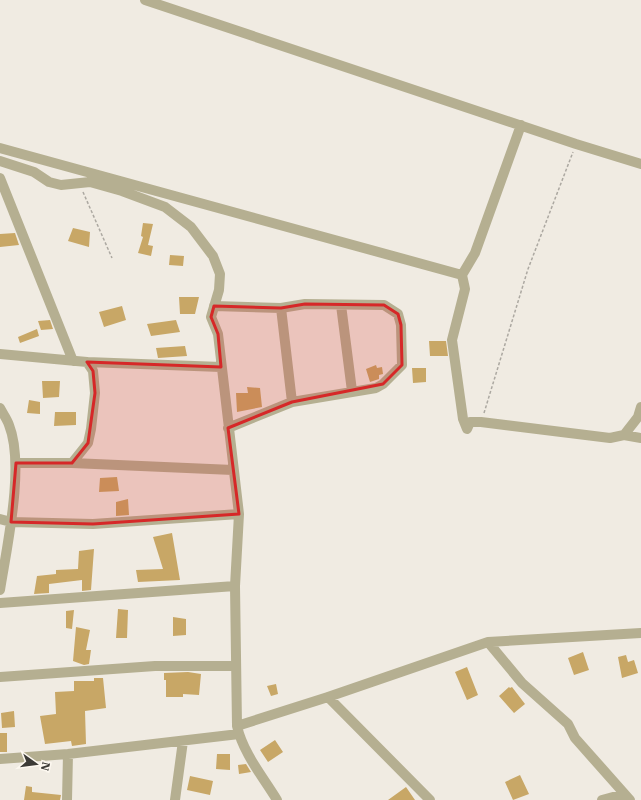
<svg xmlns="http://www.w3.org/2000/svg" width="641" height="800" viewBox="0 0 641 800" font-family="'IBM Plex Serif',serif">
<rect width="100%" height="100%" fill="#f0ebe2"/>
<!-- building -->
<path fill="#c8a766" d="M 143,223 L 153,224 L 148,245 L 153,246 L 151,256 L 138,253 L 143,237 L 141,236 Z
M 73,228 L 90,232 L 89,247 L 68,241 Z
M 15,233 L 19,245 L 0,247 L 0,234 Z
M 170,255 L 184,256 L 183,266 L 169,265 Z
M 179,297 L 199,297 L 195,314 L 180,314 Z
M 122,306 L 126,320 L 104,327 L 99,312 Z
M 50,320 L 53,329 L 41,330 L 38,321 Z
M 176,320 L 180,332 L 151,336 L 147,324 Z
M 37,329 L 39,336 L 20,343 L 18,337 Z
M 429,341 L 446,341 L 448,356 L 430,356 Z
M 185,346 L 187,356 L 158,358 L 156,348 Z
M 376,365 L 377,368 L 382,367 L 383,374 L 379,375 L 379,379 L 370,382 L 366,369 Z
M 412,368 L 426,368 L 426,382 L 413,383 Z
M 42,381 L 60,381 L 59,397 L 43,398 Z
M 247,387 L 260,388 L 262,407 L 237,412 L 236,393 L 248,393 Z
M 29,400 L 40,402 L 40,414 L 27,413 Z
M 55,412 L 76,412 L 76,425 L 54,426 Z
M 117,477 L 119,491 L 99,492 L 100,478 Z
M 128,499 L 129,515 L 116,516 L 116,502 Z
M 172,533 L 180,580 L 138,582 L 136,570 L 163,569 L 153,537 Z
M 94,549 L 91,590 L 82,591 L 82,580 L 49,584 L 49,593 L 34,594 L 37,576 L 56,574 L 56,570 L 78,569 L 79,551 Z
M 118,609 L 128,610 L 127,638 L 116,638 Z
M 74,610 L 72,629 L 66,628 L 66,611 Z
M 173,617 L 186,619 L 186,635 L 173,636 Z
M 76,627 L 90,630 L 86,650 L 91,650 L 89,664 L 84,665 L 73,661 Z
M 583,652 L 589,670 L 574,675 L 568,658 Z
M 626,655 L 628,662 L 634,660 L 638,673 L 622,678 L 618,657 Z
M 467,667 L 478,695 L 467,700 L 455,672 Z
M 188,672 L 201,674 L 199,695 L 183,694 L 183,697 L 166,697 L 166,680 L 164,680 L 164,673 Z
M 94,678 L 103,678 L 106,708 L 85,711 L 86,744 L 72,746 L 71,741 L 45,744 L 40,716 L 56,714 L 55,692 L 74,691 L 74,681 L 94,681 Z
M 276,684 L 278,694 L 271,696 L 267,686 Z
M 509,687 L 510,688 L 512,687 L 525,704 L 514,713 L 499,696 Z
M 14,711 L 15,727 L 2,728 L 1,713 Z
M 0,733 L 7,733 L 7,752 L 0,752 Z
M 275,740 L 283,752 L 268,762 L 260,750 Z
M 217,754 L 230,754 L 230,770 L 216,769 Z
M 246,764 L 251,772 L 239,774 L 238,765 Z
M 520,775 L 529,794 L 513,800 L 505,782 Z
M 190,776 L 213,781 L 210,795 L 187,790 Z
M 26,786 L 32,787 L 32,792 L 61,795 L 60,800 L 24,800 Z
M 406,787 L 415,800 L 388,800 Z"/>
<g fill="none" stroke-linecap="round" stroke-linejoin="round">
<!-- path -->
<path stroke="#aca8a1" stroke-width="1.5" stroke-dasharray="3 2" stroke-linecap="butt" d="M 83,192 L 112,258
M 484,413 L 528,269 L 573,152"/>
<!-- street -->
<path stroke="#b5af91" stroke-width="10" d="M 145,0 L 576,144 L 641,164
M 0,148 L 462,275 L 465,289 L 452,340 L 463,419 L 467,429 L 470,422 L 481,422 L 610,438 L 624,435 L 638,417 L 641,407
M 0,161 L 34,172 L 49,182 L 61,185 L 90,182 L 122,191 L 165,207 L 191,227 L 213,256 L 220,274 L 219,290 L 211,317 L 218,334 L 239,514 L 235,586 L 237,726 C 243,753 263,777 277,800
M 0,178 L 73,361
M 462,275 L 475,253 L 521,125
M 341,305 L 352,391
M 214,306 L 281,308 L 305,304 L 384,305 L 398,314 L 401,325 L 402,365 L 383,384 L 376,388 L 292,402 L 228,428
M 281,308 L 292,402
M 0,354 L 87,362 L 221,367
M 0,408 C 3,414 7,419 9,425 C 25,465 7,546 0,590
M 624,435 L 641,438
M 16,463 L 72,463 L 233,470
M 72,463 L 88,443 L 91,429 L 95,393 L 93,371 L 87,362
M 0,519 L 11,522 L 93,524 L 239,514
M 0,603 L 235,586
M 488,642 L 522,683 L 568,724 L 575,738 L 630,800
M 0,677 L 155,666 L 236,666
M 328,697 L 430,800
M 237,726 L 328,697 L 488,642 L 641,633
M 0,759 L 68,754 L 239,734
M 67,800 L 68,754
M 175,800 L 183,741
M 602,800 L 624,794 L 625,800"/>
</g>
<!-- marked area -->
<path fill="#d62828" fill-opacity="0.2" stroke="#d62828" stroke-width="3" stroke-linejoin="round" d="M 305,304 L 384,305 L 398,314 L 401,325 L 402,365 L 383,384 L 292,402 L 228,428 L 239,514 L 93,524 L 11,522 L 16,463 L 72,463 L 88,443 L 95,393 L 93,371 L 87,362 L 221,367 L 218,334 L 211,317 L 214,306 L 281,308 Z"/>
<!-- north arrow -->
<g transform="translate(36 764) rotate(104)" stroke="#fdf8f0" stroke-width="3" paint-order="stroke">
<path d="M0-3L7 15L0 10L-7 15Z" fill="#3c3a36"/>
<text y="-6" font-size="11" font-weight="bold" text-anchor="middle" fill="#3c3a36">N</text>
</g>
</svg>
